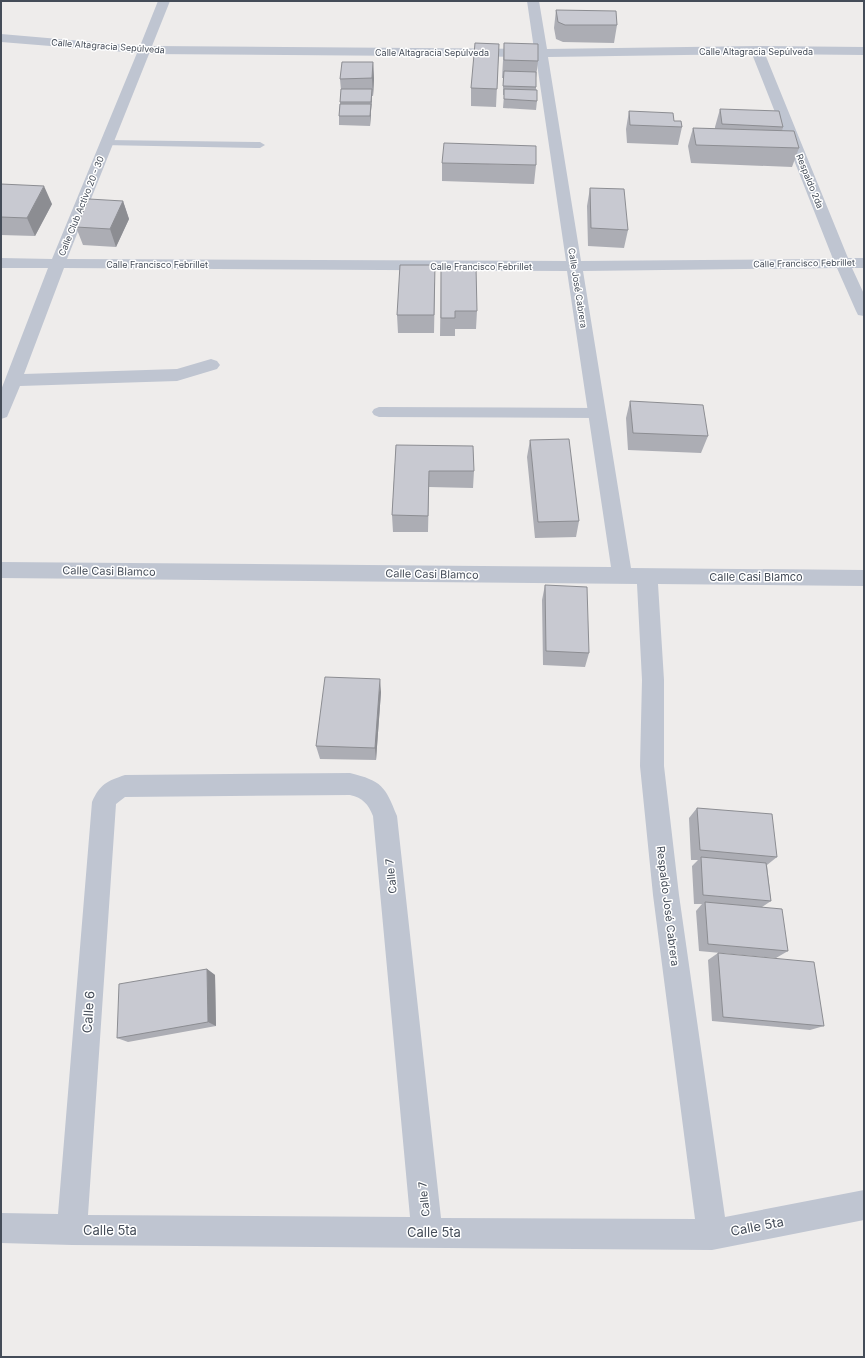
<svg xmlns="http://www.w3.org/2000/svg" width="865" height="1358" viewBox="0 0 865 1358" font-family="Inter,sans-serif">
<rect width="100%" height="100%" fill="#eeeceb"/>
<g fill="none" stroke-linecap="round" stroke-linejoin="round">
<!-- lane -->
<path fill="#bfc5d1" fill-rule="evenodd" d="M 106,140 L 260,142 L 265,145 L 260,148 L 102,145 L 101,143 L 102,141 Z
M 379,407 L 597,408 L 602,410 L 604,413 L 602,416 L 597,418 L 379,417 L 374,415 L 372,412 L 374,409 Z"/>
<!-- street -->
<path fill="#bfc5d1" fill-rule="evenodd" d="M 158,1 L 170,1 L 152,46 L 534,49 L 527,1 L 539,1 L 547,49 L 757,46 L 864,47 L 864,55 L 765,54 L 848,258 L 864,258 L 864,268 L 852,268 L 864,294 L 864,316 L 858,315 L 856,311 L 837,268 L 583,271 L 631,568 L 864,570 L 864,586 L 658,584 L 664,680 L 664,766 L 679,895 L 725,1217 L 864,1190 L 864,1220 L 712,1250 L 72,1245 L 1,1243 L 1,1213 L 58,1214 L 92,802 C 100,784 107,781 125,775 L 350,773 C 382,781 385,786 397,816 L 441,1218 L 695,1219 L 653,895 L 640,766 L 642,680 L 637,584 L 1,578 L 1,562 L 611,567 L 567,271 L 64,268 L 24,374 L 177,369 L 211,359 L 217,361 L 220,365 L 217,369 L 177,381 L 20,386 L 7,417 L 1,419 L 1,390 L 48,268 L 1,268 L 1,258 L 52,259 L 137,53 L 1,42 L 1,34 L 140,46 ZM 149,54 L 536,57 L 566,261 L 67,259 ZM 752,54 L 833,259 L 581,261 L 548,57 ZM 350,795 C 363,798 368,804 373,816 L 410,1217 L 88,1215 L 116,804 L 125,797 Z"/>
</g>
<!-- wall -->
<path fill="#acadb4" d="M 556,10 L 617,25 L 614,43 L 563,42 L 556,39 L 554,28 Z
M 504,43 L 538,61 L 536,78 L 536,90 L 537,101 L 536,110 L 503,108 L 504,95 L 503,95 L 503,78 L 502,78 Z
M 499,44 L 496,107 L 471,106 L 471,88 Z
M 373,62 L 374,79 L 373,96 L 372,96 L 370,126 L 339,125 L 339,116 L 341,90 L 340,79 Z
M 720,109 L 783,127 L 782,131 L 799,148 L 792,167 L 691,163 L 688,146 L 693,128 L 715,129 L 715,127 Z
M 629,111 L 674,121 L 682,127 L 678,145 L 627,143 L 626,129 Z
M 442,163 L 536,165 L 534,184 L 442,181 Z
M 1,184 L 52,204 L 35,236 L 1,235 Z
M 590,188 L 628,230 L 624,248 L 588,246 L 587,206 Z
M 123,201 L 129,219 L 116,247 L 83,245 L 76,227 Z
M 441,267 L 477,311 L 476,329 L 455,329 L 455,336 L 440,336 Z
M 435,283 L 434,333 L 398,333 L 397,315 Z
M 630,401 L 708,436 L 701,453 L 628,450 L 626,418 Z
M 530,440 L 579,521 L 576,537 L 535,538 L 527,457 Z
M 396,445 L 474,471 L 473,488 L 429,487 L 428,532 L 393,532 L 392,515 Z
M 545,585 L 589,653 L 585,667 L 543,665 L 542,600 Z
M 381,692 L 376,760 L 320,759 L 316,746 Z
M 697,808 L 777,857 L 767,865 L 771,901 L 762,907 L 788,951 L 776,958 L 699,951 L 696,911 L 702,904 L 694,904 L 692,866 L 698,860 L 691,860 L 689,818 Z
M 718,953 L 824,1026 L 810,1030 L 712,1021 L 708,960 Z
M 207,969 L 215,975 L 216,1026 L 128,1042 L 117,1038 Z"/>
<!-- shaded-wall -->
<path fill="#8c8d92" d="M 373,62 L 374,79 L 373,96 L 372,78 Z
M 372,89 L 372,98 L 371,111 L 371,102 Z
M 371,104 L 371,113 L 370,126 L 370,116 Z
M 44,186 L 52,204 L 35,236 L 27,218 Z
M 123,201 L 129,219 L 116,247 L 110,229 Z
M 380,679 L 381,692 L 376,760 L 375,748 Z
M 207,969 L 215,975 L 216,1026 L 208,1022 Z"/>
<!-- building -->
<path fill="#c8c9d1" stroke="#8c8d92" d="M 556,10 L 616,11 L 617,25 L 565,25 L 558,22 Z
M 475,43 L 499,44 L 497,89 L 471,88 Z
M 504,43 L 538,44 L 538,61 L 504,60 Z
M 342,62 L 373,62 L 372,78 L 340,79 Z
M 504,71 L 536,72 L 536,87 L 503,86 Z
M 341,89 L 372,89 L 371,102 L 340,102 Z
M 504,89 L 537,90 L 537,101 L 504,99 Z
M 340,104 L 371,104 L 370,116 L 339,116 Z
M 720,109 L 779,111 L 783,127 L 722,124 Z
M 629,111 L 673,113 L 674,121 L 681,121 L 682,127 L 630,125 Z
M 693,128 L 794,131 L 799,148 L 696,145 Z
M 444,143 L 536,146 L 536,165 L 442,163 Z
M 1,184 L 44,186 L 27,218 L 1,217 Z
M 590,188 L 624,189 L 628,230 L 591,228 Z
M 89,199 L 123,201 L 110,229 L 76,227 Z
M 400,265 L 435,265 L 434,315 L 397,315 Z
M 441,267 L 476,267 L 477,311 L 455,311 L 455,318 L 441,318 Z
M 630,401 L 703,405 L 708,436 L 633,433 Z
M 569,439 L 579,521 L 538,522 L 530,440 Z
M 396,445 L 473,446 L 474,471 L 429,471 L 428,516 L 392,515 Z
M 545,585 L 587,587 L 589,653 L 546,651 Z
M 325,677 L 380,679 L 375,748 L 316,746 Z
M 697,808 L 772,814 L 777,857 L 700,850 Z
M 701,857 L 766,863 L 771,901 L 703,895 Z
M 705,902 L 782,909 L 788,951 L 708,944 Z
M 718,953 L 814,962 L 824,1026 L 723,1017 Z
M 207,969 L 208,1022 L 117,1038 L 119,984 Z"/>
<g text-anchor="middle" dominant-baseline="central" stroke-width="3" stroke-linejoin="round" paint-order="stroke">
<!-- far-street labels -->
<g font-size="9" fill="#444c58" stroke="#fff">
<text transform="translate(108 46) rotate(4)">Calle Altagracia Sepúlveda</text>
<text x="756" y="51">Calle Altagracia Sepúlveda</text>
<text x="432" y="52">Calle Altagracia Sepúlveda</text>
<text transform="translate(810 181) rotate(68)">Respaldo 2da</text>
<text transform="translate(81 206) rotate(-68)">Calle Club Activo 20 - 30</text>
<text transform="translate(804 263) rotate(-1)">Calle Francisco Febrillet</text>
<text x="157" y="264">Calle Francisco Febrillet</text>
<text x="481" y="266">Calle Francisco Febrillet</text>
<text transform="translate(578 288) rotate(81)">Calle José Cabrera</text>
</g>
<!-- street labels -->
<g font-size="11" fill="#444c58" stroke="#fff">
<text transform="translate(109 571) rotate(1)">Calle Casi Blamco</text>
<text transform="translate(432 574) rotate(1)">Calle Casi Blamco</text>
<text x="756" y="577">Calle Casi Blamco</text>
<text transform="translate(391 876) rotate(-96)">Calle 7</text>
<text transform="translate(668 906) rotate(83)">Respaldo José Cabrera</text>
<text transform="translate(424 1199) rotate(-96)">Calle 7</text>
</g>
<!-- near-street labels -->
<g font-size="13" fill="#444c58" stroke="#fff">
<text transform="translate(88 1012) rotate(-86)">Calle 6</text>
<text transform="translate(757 1226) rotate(-11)">Calle 5ta</text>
<text x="110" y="1230">Calle 5ta</text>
<text x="434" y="1232">Calle 5ta</text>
</g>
</g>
<!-- border -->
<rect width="865" height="1358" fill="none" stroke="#444c58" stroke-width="4"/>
</svg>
